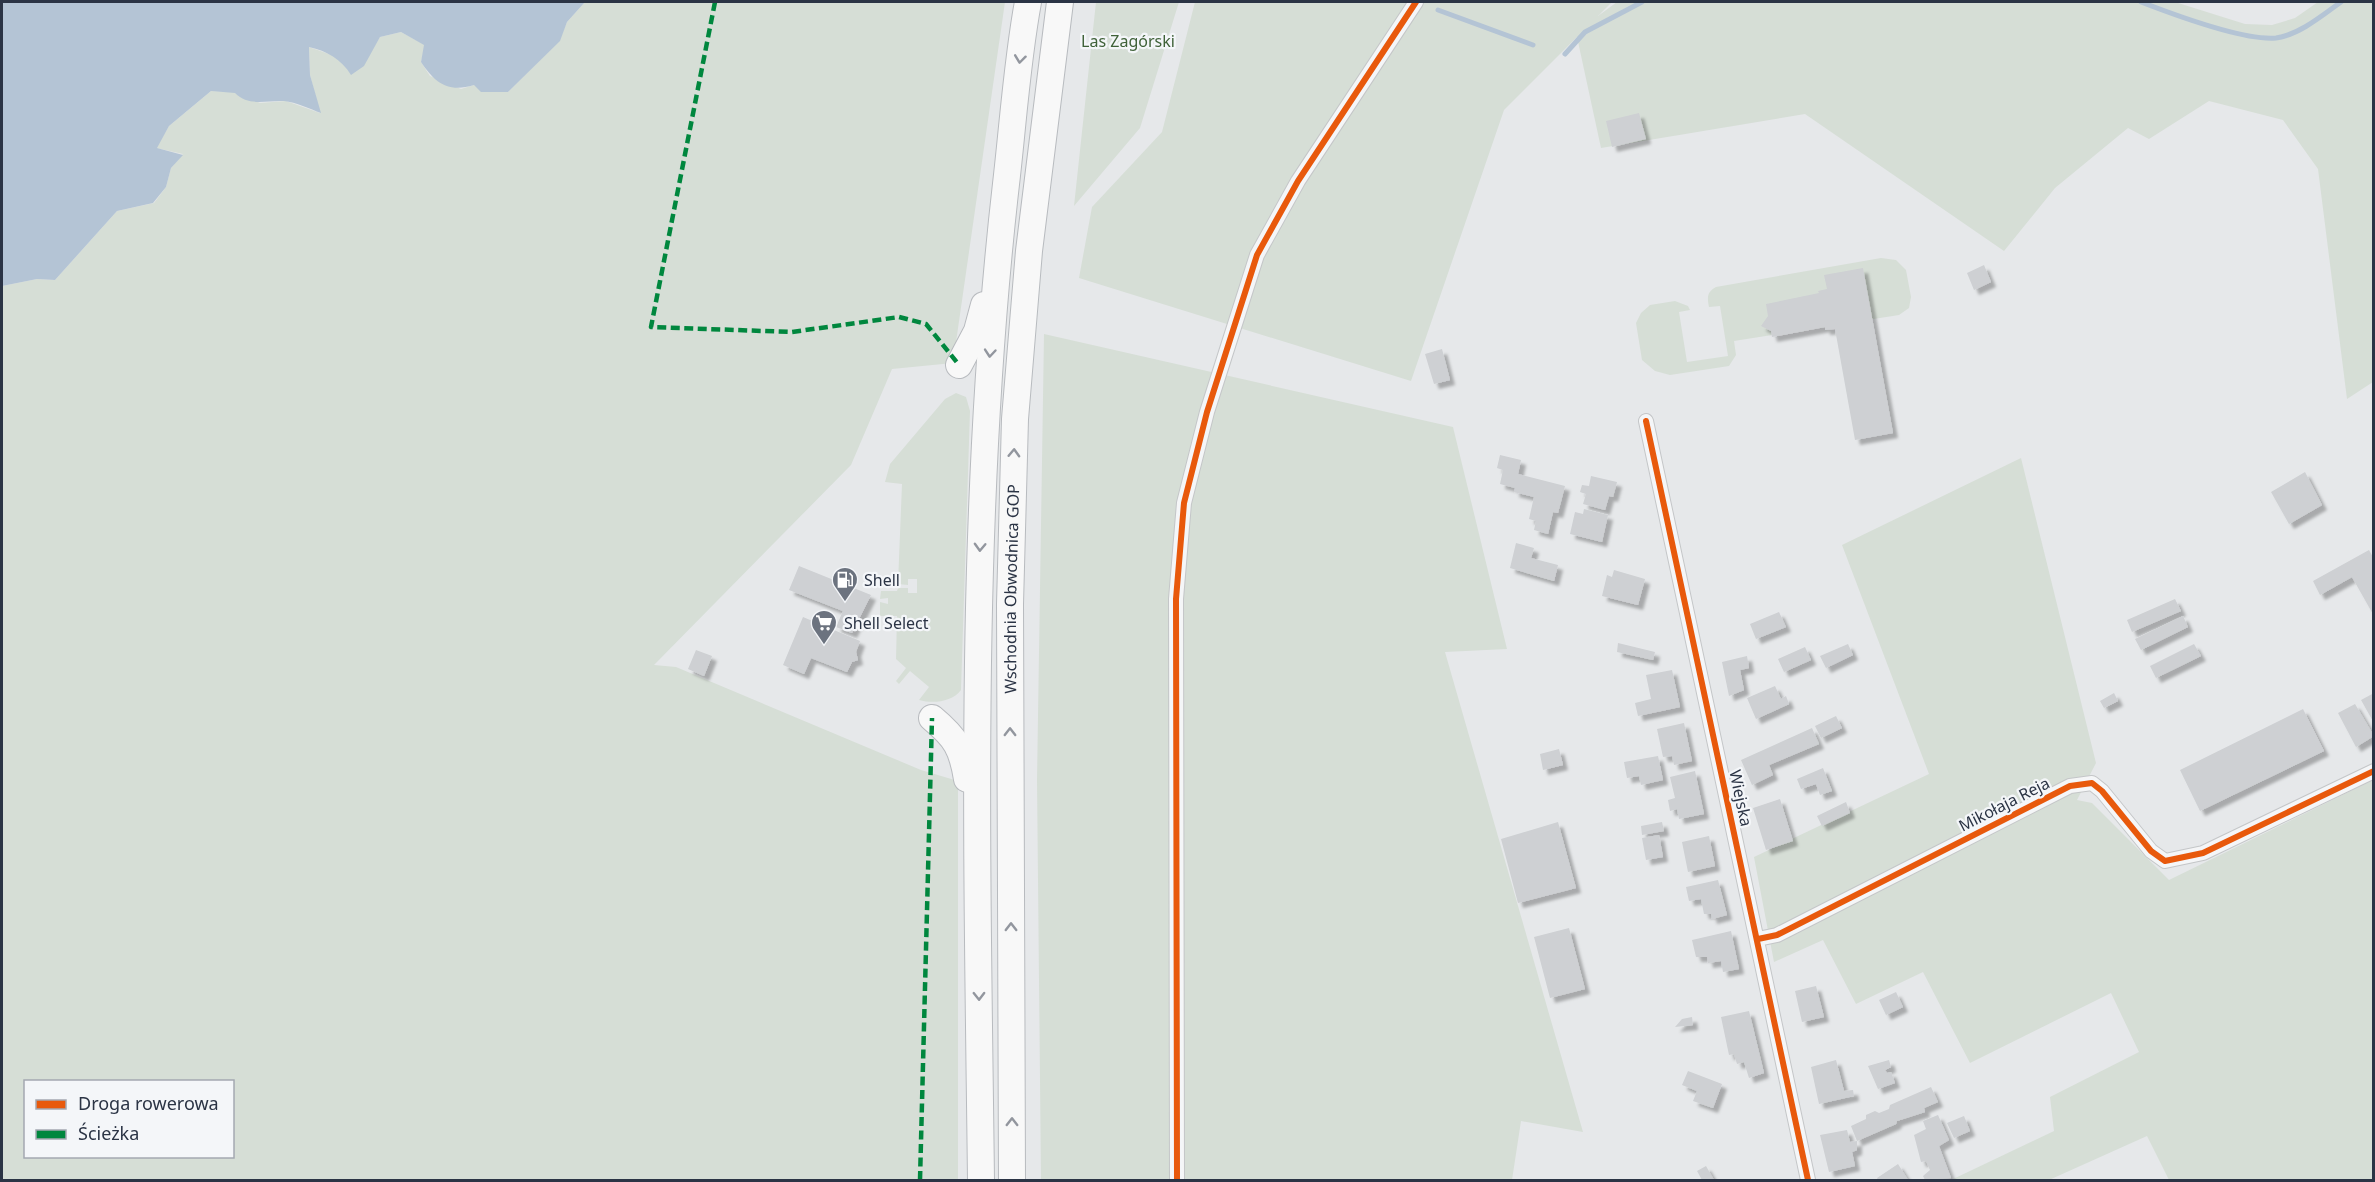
<svg xmlns="http://www.w3.org/2000/svg" width="2375" height="1182" viewBox="0 0 2375 1182" font-family="'Noto Sans',sans-serif">
<defs>
<filter id="shadow"><feDropShadow dx="5" dy="5" stdDeviation="1.5" flood-color="#0004"/></filter>
</defs>
<rect width="100%" height="100%" fill="#e6e8ea"/>
<!-- green -->
<path fill="#d6ded6" fill-rule="evenodd" d="M 585,2 L 1005,2 L 953,363 L 892,369 L 851,465 L 654,665 L 676,667 L 921,770 L 958,781 L 958,1180 L 2,1180 L 2,286 L 37,279 L 55,280 L 117,211 L 154,203 L 166,187 L 171,168 L 183,154 L 156,148 L 169,126 L 211,91 L 235,92 L 260,103 L 286,101 L 320,113 L 310,75 L 309,47 L 332,55 L 345,64 L 372,50 L 380,37 L 401,32 L 425,45 L 421,62 L 430,76 L 461,89 L 474,85 L 508,92 L 559,41 L 567,22 ZM 26,1082 L 232,1082 L 232,1156 L 26,1156 Z
M 1096,2 L 1179,2 L 1140,128 L 1074,206 Z
M 1195,2 L 1612,2 L 1598,16 L 1617,2 L 2175,2 L 2245,24 L 2272,25 L 2295,18 L 2318,2 L 2373,2 L 2373,382 L 2347,399 L 2318,169 L 2283,120 L 2209,101 L 2149,139 L 2128,128 L 2055,188 L 2004,251 L 1805,114 L 1601,148 L 1577,37 L 1504,110 L 1411,381 L 1079,278 L 1092,207 L 1162,132 Z
M 1881,258 L 1896,260 L 1906,270 L 1911,297 L 1909,308 L 1899,315 L 1734,341 L 1736,355 L 1729,366 L 1670,375 L 1655,371 L 1642,360 L 1636,323 L 1641,313 L 1650,305 L 1675,301 L 1688,306 L 1690,310 L 1679,312 L 1687,362 L 1728,356 L 1720,306 L 1709,307 C 1707,297 1707,292 1716,287 Z
M 1044,334 L 1453,427 L 1507,649 L 1445,652 L 1583,1132 L 1521,1121 L 1512,1180 L 1041,1180 L 1037,780 Z
M 956,393 L 966,397 L 970,411 L 961,690 C 952,702 933,704 919,700 L 929,687 L 910,671 L 899,684 L 896,681 L 906,668 L 896,659 L 897,616 L 880,616 L 880,602 L 888,604 L 888,598 L 880,599 L 881,591 L 897,591 L 898,588 L 908,588 L 908,593 L 917,593 L 917,579 L 908,579 L 908,585 L 898,584 L 902,484 L 885,482 L 890,464 L 945,399 Z
M 2021,458 L 2096,763 L 2077,800 L 2092,803 L 2169,880 L 2373,780 L 2373,1180 L 2169,1180 L 2147,1136 L 2049,1180 L 1951,1180 L 2054,1131 L 2050,1097 L 2139,1052 L 2111,993 L 1970,1063 L 1923,972 L 1856,1004 L 1823,940 L 1774,962 L 1754,857 L 1929,774 L 1842,545 Z"/>
<!-- water -->
<path fill="#b4c4d5" d="M 2,2 L 585,2 L 567,22 L 560,41 L 508,92 L 481,92 L 474,85 C 448,93 435,83 421,62 L 424,45 L 401,32 L 380,37 L 364,66 L 351,75 C 341,59 327,51 309,47 L 310,75 L 321,113 C 310,109 296,102 284,101 C 266,100 249,107 235,93 L 211,91 L 169,126 L 157,148 L 183,155 L 171,168 L 166,187 L 153,203 L 117,211 L 55,280 L 37,279 L 2,286 Z"/>
<g fill="none" stroke-linecap="round" stroke-linejoin="round">
<!-- stream -->
<path stroke="#b4c4d5" stroke-width="5" d="M 2141,2 C 2172,14 2244,41 2276,38 C 2299,35 2323,15 2341,2
M 1438,10 L 1533,45
M 1565,54 L 1585,32 L 1642,2"/>
</g>
<!-- building -->
<path fill="#ced0d3" filter="url(#shadow)" d="M 1639,113 L 1646,139 L 1612,147 L 1606,121 Z
M 1984,265 L 1991,282 L 1974,290 L 1967,273 Z
M 1863,268 L 1893,433 L 1855,440 L 1835,329 L 1825,330 L 1825,327 L 1772,337 L 1771,331 L 1761,326 L 1768,316 L 1766,304 L 1819,293 L 1818,291 L 1827,289 L 1824,275 Z
M 1442,349 L 1450,380 L 1434,384 L 1425,354 Z
M 1500,455 L 1521,460 L 1518,474 L 1565,486 L 1558,513 L 1553,512 L 1548,534 L 1534,530 L 1536,521 L 1529,519 L 1534,497 L 1514,492 L 1515,488 L 1500,484 L 1503,470 L 1497,468 Z
M 2305,472 L 2322,505 L 2289,524 L 2271,492 Z
M 1591,476 L 1617,482 L 1613,497 L 1609,496 L 1605,510 L 1583,504 L 1586,494 L 1580,492 L 1582,485 L 1589,486 Z
M 1584,509 L 1608,515 L 1602,542 L 1570,534 L 1575,512 L 1583,514 Z
M 1516,543 L 1534,548 L 1531,558 L 1558,565 L 1554,581 L 1510,568 Z
M 2369,550 L 2374,559 L 2374,616 L 2352,577 L 2320,595 L 2313,581 Z
M 799,566 L 871,595 L 852,633 L 836,627 L 843,611 L 789,590 Z
M 1614,570 L 1645,579 L 1638,605 L 1602,596 L 1607,575 L 1612,577 Z
M 2175,599 L 2181,611 L 2132,632 L 2127,620 Z
M 1779,612 L 1786,627 L 1756,639 L 1750,624 Z
M 2183,616 L 2188,627 L 2141,650 L 2135,639 Z
M 803,617 L 860,641 L 856,652 L 858,660 L 852,662 L 847,672 L 811,658 L 804,674 L 783,665 Z
M 1618,643 L 1655,652 L 1653,660 L 1617,652 Z
M 1848,644 L 1853,655 L 1826,668 L 1820,656 Z
M 2194,644 L 2201,656 L 2156,678 L 2150,666 Z
M 1805,647 L 1811,660 L 1784,672 L 1778,659 Z
M 696,650 L 712,656 L 704,676 L 688,669 Z
M 1747,656 L 1749,668 L 1740,670 L 1744,690 L 1729,696 L 1722,662 Z
M 1672,670 L 1680,707 L 1638,716 L 1635,703 L 1651,699 L 1646,675 Z
M 1775,686 L 1781,699 L 1786,696 L 1789,704 L 1756,719 L 1747,698 Z
M 2114,693 L 2118,701 L 2104,708 L 2100,701 Z
M 2374,693 L 2374,723 L 2361,700 Z
M 2355,704 L 2374,736 L 2356,747 L 2338,713 Z
M 2303,709 L 2324,751 L 2200,811 L 2180,770 Z
M 1836,716 L 1842,728 L 1821,738 L 1815,726 Z
M 1684,723 L 1692,761 L 1674,765 L 1672,756 L 1663,757 L 1657,729 Z
M 1812,728 L 1819,744 L 1769,765 L 1773,775 L 1752,785 L 1741,760 Z
M 1559,749 L 1563,765 L 1543,770 L 1540,754 Z
M 1658,756 L 1663,780 L 1641,785 L 1639,776 L 1627,778 L 1624,762 Z
M 1823,768 L 1832,791 L 1820,795 L 1816,784 L 1801,789 L 1797,779 Z
M 1695,771 L 1704,814 L 1679,819 L 1677,809 L 1670,811 L 1668,800 L 1675,798 L 1670,777 Z
M 1780,799 L 1793,841 L 1766,850 L 1753,808 Z
M 1846,802 L 1850,813 L 1822,826 L 1817,816 Z
M 1558,822 L 1576,888 L 1518,903 L 1501,839 Z
M 1662,822 L 1664,831 L 1642,835 L 1641,826 Z
M 1659,835 L 1663,857 L 1646,860 L 1642,838 Z
M 1709,836 L 1715,866 L 1688,872 L 1682,842 Z
M 1718,880 L 1727,915 L 1712,919 L 1711,914 L 1704,914 L 1701,899 L 1689,901 L 1686,887 Z
M 1569,928 L 1585,989 L 1550,998 L 1534,937 Z
M 1731,931 L 1739,969 L 1723,972 L 1721,961 L 1708,963 L 1707,957 L 1696,957 L 1692,940 Z
M 1816,986 L 1824,1017 L 1802,1022 L 1795,991 Z
M 1896,992 L 1903,1007 L 1886,1015 L 1879,1000 Z
M 1749,1011 L 1764,1073 L 1749,1078 L 1744,1062 L 1737,1064 L 1734,1054 L 1729,1055 L 1721,1017 Z
M 1692,1017 L 1693,1025 L 1675,1027 L 1682,1019 Z
M 1836,1060 L 1844,1091 L 1853,1090 L 1854,1096 L 1819,1104 L 1811,1067 Z
M 1889,1060 L 1891,1067 L 1885,1070 L 1887,1073 L 1891,1072 L 1895,1083 L 1878,1089 L 1868,1066 Z
M 1688,1071 L 1722,1084 L 1713,1108 L 1693,1101 L 1697,1091 L 1682,1085 Z
M 1931,1087 L 1938,1102 L 1924,1108 L 1925,1112 L 1897,1121 L 1896,1124 L 1857,1141 L 1851,1126 L 1866,1119 L 1866,1115 L 1875,1111 L 1879,1113 L 1889,1109 L 1890,1105 Z
M 1938,1115 L 1949,1140 L 1939,1146 L 1951,1178 L 1925,1180 L 1923,1176 L 1930,1170 L 1926,1161 L 1921,1162 L 1914,1135 L 1926,1129 L 1923,1121 Z
M 1964,1116 L 1970,1131 L 1954,1138 L 1947,1123 Z
M 1847,1130 L 1850,1142 L 1857,1141 L 1857,1150 L 1852,1152 L 1855,1166 L 1829,1172 L 1820,1135 Z
M 1898,1164 L 1908,1180 L 1878,1180 L 1877,1178 Z
M 1706,1166 L 1714,1180 L 1702,1180 L 1697,1171 Z"/>
<g fill="none" stroke-linecap="round" stroke-linejoin="round">
<defs>
<path id="minor" d="M 1646,421 L 1808,1180
M 1758,939 L 1777,935 L 2070,786 L 2092,783 L 2102,791 L 2151,851 L 2165,861 L 2203,853 L 2374,771
M 1177,1180 L 1176,599 L 1184,503 L 1207,412 L 1257,255 L 1298,181 L 1416,2"/>
<g id="motorway">
<path d="M 959,365 L 977,331 L 984,305"/>
<path d="M 932,718 C 956,738 962,748 967,779"/>
<path d="M 981,1180 C 977,848 968,515 1006,184 C 1013,124 1017,61 1028,2"/>
<path id="s1" d="M 1012,1180 L 1010,604 L 1015,419 L 1029,251 L 1060,2"/>
</g>
</defs>
<!-- minor casing -->
<use href="#minor" stroke="#c4c6c8" stroke-width="16"/>
<!-- motorway casing -->
<use href="#motorway" stroke="#b8bbbf" stroke-width="28"/>
<!-- minor -->
<use href="#minor" stroke="#f5f6f7" stroke-width="14"/>
<!-- motorway -->
<use href="#motorway" stroke="#f8f8f8" stroke-width="26"/>
<!-- quiet -->
<path stroke="#00873e" stroke-width="4.5" stroke-dasharray="9 4.5" stroke-linecap="butt" d="M 715,2 L 651,327 L 792,332 L 899,317 L 926,324 L 959,365
M 920,1180 L 932,718"/>
<defs>
<path id="cycleway" d="M 1646,421 L 1808,1180
M 1758,939 L 1777,935 L 2070,786 L 2092,783 L 2102,791 L 2151,851 L 2165,861 L 2203,853 L 2374,771
M 1177,1180 L 1176,599 L 1184,503 L 1207,412 L 1257,255 L 1298,181 L 1416,2"/>
</defs>
<!-- cycleway casing -->
<use href="#cycleway" stroke="#f4f6f9" stroke-width="10"/>
<!-- cycleway -->
<use href="#cycleway" stroke="#e8590c" stroke-width="6"/>
</g>
<!-- one-way arrows -->
<defs><path id="oneway-chevron" d="M-2-3.5L2.5 0L-2 3.5" fill="none" stroke-width="1.6" stroke-linecap="round" stroke-linejoin="round" transform="scale(1.5)"/></defs>
<g stroke="#92969e">
<use href="#oneway-chevron" transform="translate(1020 59) rotate(97)"/>
<use href="#oneway-chevron" transform="translate(990 353) rotate(95)"/>
<use href="#oneway-chevron" transform="translate(1014 453) rotate(-88)"/>
<use href="#oneway-chevron" transform="translate(980 547) rotate(92)"/>
<use href="#oneway-chevron" transform="translate(1010 732) rotate(-90)"/>
<use href="#oneway-chevron" transform="translate(1011 927) rotate(-90)"/>
<use href="#oneway-chevron" transform="translate(979 996) rotate(89)"/>
<use href="#oneway-chevron" transform="translate(1012 1122) rotate(-90)"/>
</g>
<!-- icons -->
<defs>
<symbol id="fuel-pin" viewBox="-11 -11 22 30"><path d="M0 17L-7.5 6A9.5 9.5 0 1 1 7.5 6Z" fill="#6c737f" stroke="#f4f6f9"/><path d="M-5.5-6h7V0h2V4h1.3V-2.5L3-4.5l.8-.8L6-3V5H2.5V1h-1V6h-7ZM-4.2-4.7v3.2H.2V-4.7Z" fill="#fff"/></symbol>
<symbol id="supermarket-pin" viewBox="-11 -11 22 30"><path d="M0 17L-7.5 6A9.5 9.5 0 1 1 7.5 6Z" fill="#6c737f" stroke="#f4f6f9"/><path d="M-6-5.5h2.5l.6 2H6L4.5 2H-2.5L-4.4-4H-6ZM-1.5 3.2a1.3 1.3 0 1 0 .1 0ZM3 3.2a1.3 1.3 0 1 0 .1 0Z" fill="#fff"/></symbol>
</defs>
<g fill-rule="evenodd">
<use href="#fuel-pin" x="830" y="565" width="30" height="40"/>
<use href="#supermarket-pin" x="809" y="608" width="30" height="40"/>
</g>
<g text-anchor="middle" dominant-baseline="central" stroke-width="4.5" stroke-linejoin="round" paint-order="stroke">
<!-- park labels -->
<g font-size="16" fill="#3f6138" stroke="#f4f6f9">
<text x="1128" y="41">Las Zagórski</text>
</g>
<!-- poi labels -->
<g font-size="16" fill="#2b3445" stroke="#f4f6f9" text-anchor="start">
<text x="864" y="580">Shell</text>
<text x="844" y="623">Shell Select</text>
</g>
<!-- street labels -->
<g font-size="16" fill="#2b3445" stroke="#f4f6f9">
<text stroke="none"><textPath href="#s1" startOffset="591">Wschodnia Obwodnica GOP</textPath></text>
<text transform="translate(1741 798) rotate(78)">Wiejska</text>
<text transform="translate(2004 804) rotate(-27)">Mikołaja Reja</text>
</g>
</g>
<!-- border -->
<rect width="2375" height="1182" fill="none" stroke="#2b3445" stroke-width="6"/>
<!-- legend -->
<rect x="24" y="1080" width="210" height="78" fill="#f4f6f9" stroke="#a4a8b1" stroke-width="1.5"/>
<rect x="36" y="1100" width="30" height="9" fill="#e8590c" stroke="#a4a8b1" stroke-width="1.5"/>
<text x="78" y="1110" font-size="18" fill="#2b3445">Droga rowerowa</text>
<rect x="36" y="1130" width="30" height="9" fill="#00873e" stroke="#a4a8b1" stroke-width="1.5"/>
<text x="78" y="1140" font-size="18" fill="#2b3445">Ścieżka</text>
</svg>
